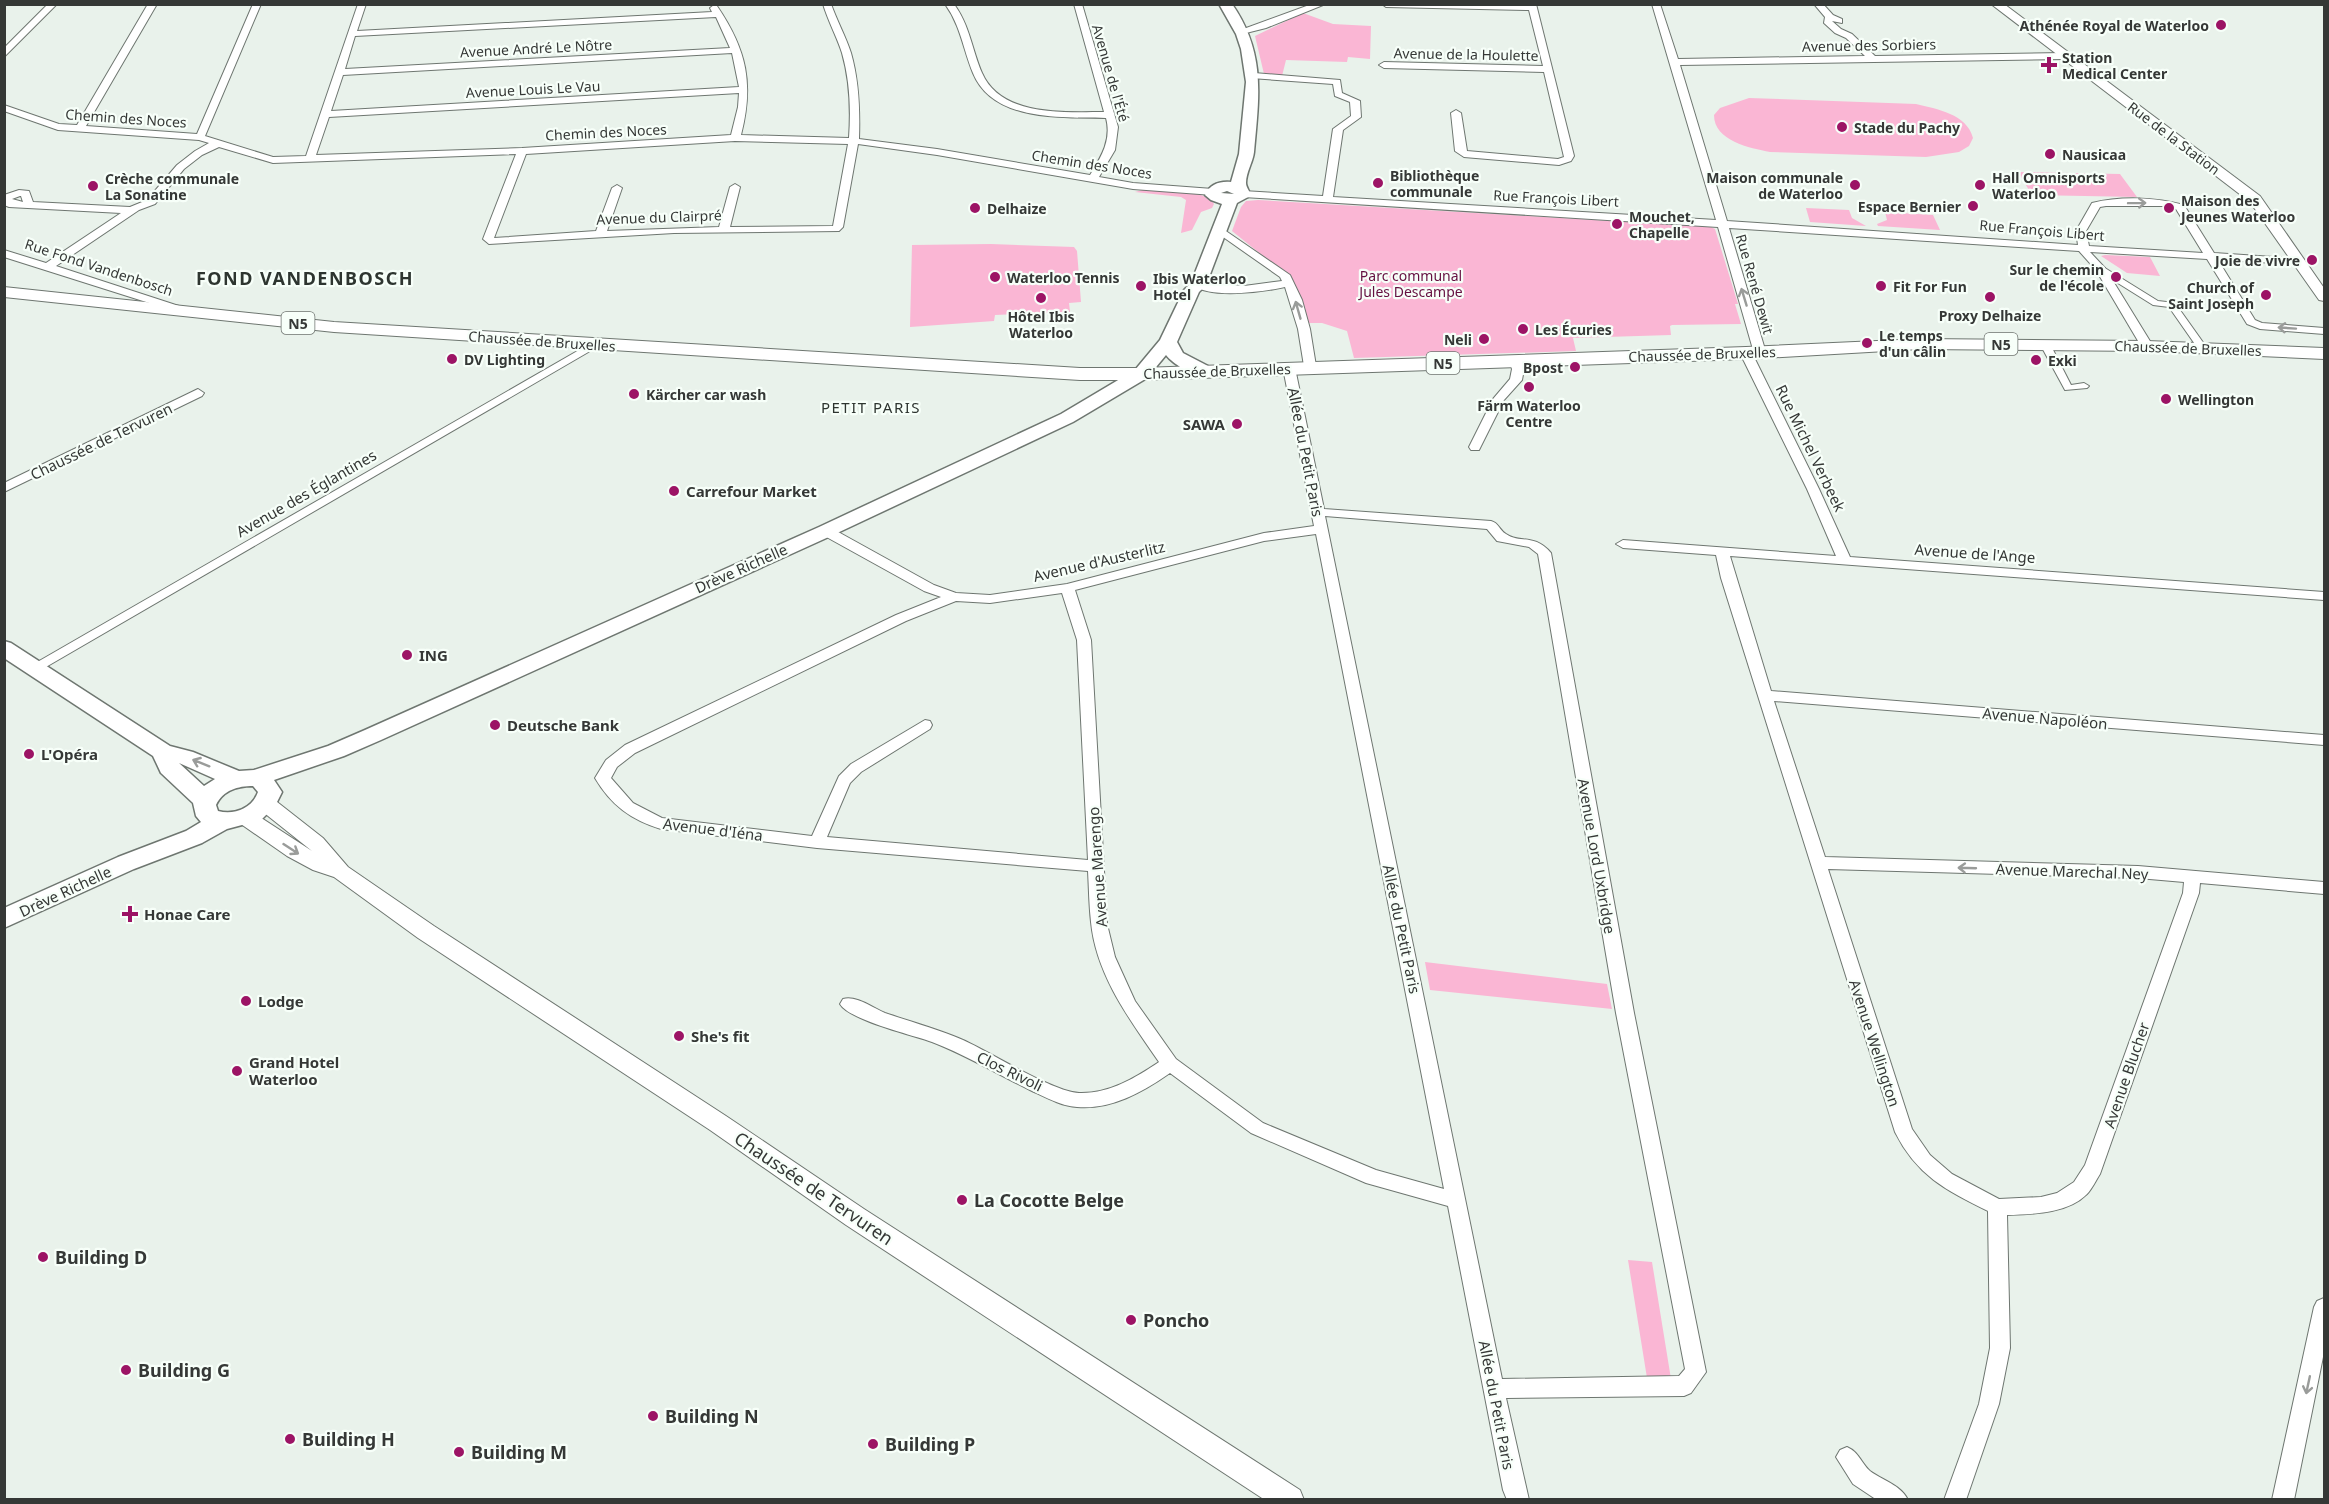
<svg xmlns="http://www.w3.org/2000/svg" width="2329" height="1504" viewBox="0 0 2329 1504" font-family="'Noto Sans',sans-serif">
<rect width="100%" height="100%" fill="#e9f2eb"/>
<!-- green -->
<path fill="#fab6d4" d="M 1303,13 L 1333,24 L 1371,26 L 1370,59 L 1348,57 L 1347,62 L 1286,60 L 1282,76 L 1264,74 L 1255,36 Z
M 1749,98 L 1916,104 C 1937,109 1967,114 1973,138 L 1969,146 L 1959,152 L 1926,157 L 1770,152 C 1750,148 1714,141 1714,115 L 1720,108 Z
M 2018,172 L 2120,174 L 2137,197 L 2032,195 Z
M 1146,189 C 1162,191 1206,189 1214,204 L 1212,208 L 1201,212 L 1192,230 L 1181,233 L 1186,200 L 1181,197 L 1135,192 Z
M 1258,200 L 1711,227 L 1715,229 L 1738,304 L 1735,304 L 1741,324 L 1672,325 L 1670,326 L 1671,335 L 1573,338 L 1576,351 L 1354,358 L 1347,331 L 1322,323 L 1306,323 L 1289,277 L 1232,231 L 1241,207 L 1246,201 Z
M 1806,208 L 1849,210 L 1852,218 L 1866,226 L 1810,222 Z
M 1885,212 L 1933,215 L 1940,230 L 1878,226 L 1877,224 L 1887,220 Z
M 991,244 L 1074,247 L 1077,251 L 1081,302 L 1069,303 L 1070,312 L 995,315 L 994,321 L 910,327 L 912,245 Z
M 2105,255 L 2150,257 L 2160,276 L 2127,273 L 2101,256 Z
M 1425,962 L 1607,984 L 1612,1009 L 1430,990 Z
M 1628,1260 L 1652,1262 L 1671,1379 L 1647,1378 Z"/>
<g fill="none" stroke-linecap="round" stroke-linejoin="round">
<defs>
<path id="pedestrian" d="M 2100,265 L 2158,301 L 2175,303 L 2207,348 L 2205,350 L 2199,350 L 2169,307 L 2153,305 L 2097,270 L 2096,268 Z
M 2045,341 L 2050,344 L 2071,385 L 2084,383 L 2089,386 L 2087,388 L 2065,390 L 2040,344 Z"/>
<path id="minor" d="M 48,4 L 57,4 L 4,57 L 4,48 Z
M 148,4 L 157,4 L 86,126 L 197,134 L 253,4 L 261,4 L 205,136 L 273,157 L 306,156 L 358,4 L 366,4 L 357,31 L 712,12 L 710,8 L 714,5 L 717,6 C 747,50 754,84 741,135 L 849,138 C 851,109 850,81 842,53 C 837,37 828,21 823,4 L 831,4 C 837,21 846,37 851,53 C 859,81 860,110 859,139 L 937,149 L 1090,175 C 1101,157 1112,140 1106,118 C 1062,117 993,122 973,73 C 963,49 961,26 945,4 L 954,4 C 970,26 972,50 982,73 C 1001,117 1065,112 1104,112 L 1074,4 L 1082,4 L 1118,127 L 1115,150 L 1099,177 L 1133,183 L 1213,189 L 1218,192 L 1213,195 L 1133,189 L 937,155 L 858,144 L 843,227 L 839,231 L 674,233 L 489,244 L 483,239 L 516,154 L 273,163 L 219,147 L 202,155 L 184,169 L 155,204 L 139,210 L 56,266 L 185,308 L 185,312 L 181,313 L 4,257 L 4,250 L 46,263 L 121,213 L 9,207 L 4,205 L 4,195 L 19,190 L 29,191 L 33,202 L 130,207 L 147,200 L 177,165 L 195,151 L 209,143 L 199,140 L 58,130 L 4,111 L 4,105 L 59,124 L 77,125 ZM 716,17 L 730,48 L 345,69 L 355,36 ZM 732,53 L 739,87 L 331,111 L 343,75 ZM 739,93 L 738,107 L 731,135 L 522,148 L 316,155 L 329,117 ZM 735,141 L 848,144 L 833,226 L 730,227 L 740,187 L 735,184 L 730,187 L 719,227 L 607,231 L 622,188 L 617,185 L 612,188 L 596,231 L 494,238 L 526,154 ZM 21,196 L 23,202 L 12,199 L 20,196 Z
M 1312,4 L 1323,5 L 1266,28 L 1242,34 L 1238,31 Z
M 1382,4 L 1536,4 L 1574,156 L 1571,161 L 1559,165 L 1464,157 L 1455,151 L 1451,113 L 1456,110 L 1461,113 L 1467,151 L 1558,159 L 1564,157 L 1544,72 L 1384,68 L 1379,65 L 1384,62 L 1543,66 L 1529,10 L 1386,7 Z
M 1652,4 L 1660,4 L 1678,59 L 1865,56 L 1846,38 L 1835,33 L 1824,23 L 1825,17 L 1814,4 L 1823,4 L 1833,15 L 1842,19 L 1842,23 L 1832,21 L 1841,29 L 1852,34 L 1875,56 L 2064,53 L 2068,56 L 2064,59 L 1680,65 L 1727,221 L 2078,245 L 2076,231 L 2092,203 C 2120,196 2156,197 2184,205 L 2214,253 L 2303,259 L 2303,263 L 2299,264 L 2218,260 L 2255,320 L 2262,323 L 2324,328 L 2324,334 L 2260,329 L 2247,324 L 2207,259 L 2090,252 L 2105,268 L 2153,346 L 2147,349 L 2141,346 L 2096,270 L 2079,251 L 1729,228 L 1766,353 L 1760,356 L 1754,353 L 1718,227 L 1243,197 L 1238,194 L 1243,191 L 1323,196 L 1333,129 L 1351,116 L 1350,102 L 1335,96 L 1333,84 L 1251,78 L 1249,76 L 1254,73 L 1340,80 L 1342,93 L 1360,101 L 1361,117 L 1343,130 L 1333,197 L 1716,220 ZM 2106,206 L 2166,206 L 2176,209 L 2203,253 L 2089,246 L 2086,231 L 2100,207 Z
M 1220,227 L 1290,275 L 1302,300 L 1310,329 L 1316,366 L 1314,368 L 1310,369 L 1304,366 L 1298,329 L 1285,287 C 1263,292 1210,299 1193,285 L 1198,282 L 1244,286 L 1282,281 L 1280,277 L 1216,232 L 1215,230 Z
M 593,342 L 599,345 L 597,347 L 39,671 L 34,673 L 27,668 Z
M 1746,350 L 1752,353 L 1819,489 L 1850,557 L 2324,592 L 2324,600 L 1730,556 L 1771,691 L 2324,735 L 2324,745 L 1774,701 L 1825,857 L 2138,866 L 2324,882 L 2324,894 L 2200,883 L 2199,893 L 2100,1174 C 2096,1180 2092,1189 2087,1194 C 2067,1214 2033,1214 2007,1215 L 2010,1348 L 1999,1404 L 1966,1500 L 1944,1500 L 1979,1404 L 1990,1348 L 1988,1211 C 1946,1190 1917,1176 1895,1132 L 1721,578 L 1716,555 L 1623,548 L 1616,544 L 1623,540 L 1836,556 L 1807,489 L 1740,353 ZM 1828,869 L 2138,878 L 2184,882 L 2183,893 L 2085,1165 L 2074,1182 L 2057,1193 L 2041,1197 L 1999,1199 L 1952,1174 L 1930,1155 L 1912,1129 Z
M 1515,358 L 1519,359 L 1524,369 L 1522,380 L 1504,400 L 1479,450 L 1471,450 L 1469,447 L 1493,399 L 1510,379 L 1512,369 L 1509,361 Z
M 1289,365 L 1295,368 L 1324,509 L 1491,521 C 1499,523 1499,530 1506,534 C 1520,544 1534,533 1551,553 L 1634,1013 L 1706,1372 L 1691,1393 L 1684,1396 L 1506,1398 L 1529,1500 L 1507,1500 L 1503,1490 L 1448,1206 L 1366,1183 L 1251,1133 L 1170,1073 C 1143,1092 1111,1110 1077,1107 C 1061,1106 1045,1097 1030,1090 C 997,1074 966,1055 932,1042 C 913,1035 849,1020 840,1004 L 843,999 C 856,995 873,1008 885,1013 C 911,1022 938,1029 963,1040 C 990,1052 1053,1092 1079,1093 C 1109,1094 1135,1078 1159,1062 C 1130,1020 1096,975 1091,922 C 1089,905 1089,888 1088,871 L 817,848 L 661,829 C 631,820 611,805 595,778 L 606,760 L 625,745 L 896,615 L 941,597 L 924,591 L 821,534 L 819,531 L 821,528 L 831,528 L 934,585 L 956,593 L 990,595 L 1067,584 L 1264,533 L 1314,526 L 1283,368 ZM 1325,516 L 1487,529 L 1497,541 L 1529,547 L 1538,554 L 1616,1013 L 1685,1369 L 1679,1376 L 1502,1379 ZM 1316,534 L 1444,1189 L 1376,1170 L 1263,1123 L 1176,1059 L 1135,1001 L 1115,957 L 1107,924 L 1091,640 L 1075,590 L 1264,541 ZM 1062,593 L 1077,640 L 1088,860 L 827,837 L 850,783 L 861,772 L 930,729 L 932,725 L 930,721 L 925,720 L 851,764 L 839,776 L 812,836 L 662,818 L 633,803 L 611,778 L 617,767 L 635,753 L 906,621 L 956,601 L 990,603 Z
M 198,389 L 204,393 L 202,396 L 4,492 L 4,483 Z
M 2324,1298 L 2324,1352 L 2294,1500 L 2272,1500 L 2314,1307 L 2317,1301 Z
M 1847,1447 C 1859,1452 1861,1463 1870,1471 C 1882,1480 1901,1485 1908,1500 L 1877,1500 L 1853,1484 L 1836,1457 L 1840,1450 Z"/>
<path id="tertiary" d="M 1991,4 L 2004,4 L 2260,196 L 2324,288 L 2324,301 L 2319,300 L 2250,202 Z
M 265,796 L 272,798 L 323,838 L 348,867 L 434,926 L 726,1116 L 864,1209 L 1300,1490 L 1304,1500 L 1265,1500 L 846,1225 L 710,1130 L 418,938 L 334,877 L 313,870 L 287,856 L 238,822 L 235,817 L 238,812 L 245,810 L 252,812 L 312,851 L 258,808 L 255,803 L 258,798 Z"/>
<path id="secondary" d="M 1219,4 L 1232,4 C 1266,53 1259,96 1254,152 C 1253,162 1246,172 1246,183 C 1246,188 1250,190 1250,196 L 1237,203 L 1206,285 L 1199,292 L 1177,342 L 1183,353 L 1208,366 L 1211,370 L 1208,374 C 1194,377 1174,365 1166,355 L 1147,378 L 1073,422 L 833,535 L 381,740 L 344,756 L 274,780 L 282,792 L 275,806 L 261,820 L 227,829 L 202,843 L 134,869 L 4,928 L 4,908 L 118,857 L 186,831 L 201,822 L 196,816 L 193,803 L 161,773 L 153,756 L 4,658 L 4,641 L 11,643 L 170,746 L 193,752 L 239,771 L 254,770 L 328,746 L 365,730 L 819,527 L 1061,414 L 1135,370 L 1160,340 L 1184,290 L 1191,283 L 1222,204 L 1211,200 L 1205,195 C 1210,184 1220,181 1231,182 L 1239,154 L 1246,82 L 1241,49 L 1236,34 ZM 1227,191 L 1234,194 L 1221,193 ZM 179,763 L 215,779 L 204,786 ZM 253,786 L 258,792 C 252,809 234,815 218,811 L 216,805 C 223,790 238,786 253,786 Z"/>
<path id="primary" d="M 4,287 L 334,322 L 1080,368 L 1141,368 L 1746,347 L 1921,339 L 2147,341 L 2324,348 L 2324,359 L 2147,351 L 1921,349 L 1746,359 L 1141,380 L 1080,380 L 334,332 L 4,297 Z"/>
</defs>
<!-- pedestrian casing -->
<use href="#pedestrian" stroke="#6e7670" stroke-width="2"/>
<!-- minor casing -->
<use href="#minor" stroke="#6e7670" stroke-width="2"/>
<!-- tertiary casing -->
<use href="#tertiary" stroke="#6e7670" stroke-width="2"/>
<!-- secondary casing -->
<use href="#secondary" stroke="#6e7670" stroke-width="3"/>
<!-- primary casing -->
<use href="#primary" stroke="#6e7670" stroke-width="2"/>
<!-- pedestrian -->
<use href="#pedestrian" fill="#fff" fill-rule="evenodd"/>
<!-- minor -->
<use href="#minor" fill="#fff" fill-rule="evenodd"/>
<!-- tertiary -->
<use href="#tertiary" fill="#fff" fill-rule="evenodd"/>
<!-- secondary -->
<use href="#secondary" fill="#fff" fill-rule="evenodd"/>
<!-- primary -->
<use href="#primary" fill="#fff" fill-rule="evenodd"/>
</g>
<!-- one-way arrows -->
<defs><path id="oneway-shaft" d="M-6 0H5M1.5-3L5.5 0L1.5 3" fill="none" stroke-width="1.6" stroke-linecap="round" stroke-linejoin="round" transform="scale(1.5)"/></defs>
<g stroke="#9a9c9a">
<use href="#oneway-shaft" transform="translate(2137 203) rotate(-1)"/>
<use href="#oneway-shaft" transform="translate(1744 297) rotate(-107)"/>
<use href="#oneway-shaft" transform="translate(1298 310) rotate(-106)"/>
<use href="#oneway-shaft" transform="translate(2287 328) rotate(-176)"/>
<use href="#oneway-shaft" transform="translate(201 763) rotate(-158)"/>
<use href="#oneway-shaft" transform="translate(291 849) rotate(33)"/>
<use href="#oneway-shaft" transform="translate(1967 868) rotate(-178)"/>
<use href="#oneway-shaft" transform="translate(2308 1385) rotate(102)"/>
</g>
<!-- markers -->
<g fill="#9c1465" stroke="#f7fff9" stroke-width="2">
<circle cx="2221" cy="25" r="6"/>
<path d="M2046 56h6v6h6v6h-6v6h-6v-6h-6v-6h6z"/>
<circle cx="1842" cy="127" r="6"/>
<circle cx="2050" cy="154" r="6"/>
<circle cx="1378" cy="183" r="6"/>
<circle cx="1855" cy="185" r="6"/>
<circle cx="1980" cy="185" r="6"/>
<circle cx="93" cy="186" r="6"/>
<circle cx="1973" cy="206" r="6"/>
<circle cx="975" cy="208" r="6"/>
<circle cx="2169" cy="208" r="6"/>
<circle cx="1617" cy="224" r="6"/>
<circle cx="2312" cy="260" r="6"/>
<circle cx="995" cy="277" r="6"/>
<circle cx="2116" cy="277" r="6"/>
<circle cx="1141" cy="286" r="6"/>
<circle cx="1881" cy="286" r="6"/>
<circle cx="2266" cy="295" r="6"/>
<circle cx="1990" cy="297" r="6"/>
<circle cx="1041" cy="298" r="6"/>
<circle cx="1523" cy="329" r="6"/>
<circle cx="1484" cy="339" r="6"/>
<circle cx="1867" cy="343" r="6"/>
<circle cx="452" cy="359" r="6"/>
<circle cx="2036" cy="360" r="6"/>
<circle cx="1575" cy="367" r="6"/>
<circle cx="1529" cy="387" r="6"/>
<circle cx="634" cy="394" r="6"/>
<circle cx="2166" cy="399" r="6"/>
<circle cx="1237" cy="424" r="6"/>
<circle cx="674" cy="491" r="6"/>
<circle cx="407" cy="655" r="6"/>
<circle cx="495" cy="725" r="6"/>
<circle cx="29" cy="754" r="6"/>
<path d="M127 905h6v6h6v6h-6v6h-6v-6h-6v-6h6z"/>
<circle cx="246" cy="1001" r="6"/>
<circle cx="679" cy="1036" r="6"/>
<circle cx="237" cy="1071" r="6"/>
<circle cx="962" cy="1200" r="6"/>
<circle cx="43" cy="1257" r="6"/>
<circle cx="1131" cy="1320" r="6"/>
<circle cx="126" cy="1370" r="6"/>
<circle cx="653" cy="1416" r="6"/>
<circle cx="290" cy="1439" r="6"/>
<circle cx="873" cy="1444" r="6"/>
<circle cx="459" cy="1452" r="6"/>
</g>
<g text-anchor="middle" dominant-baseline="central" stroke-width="4.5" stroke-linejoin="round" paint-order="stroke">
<!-- far-poi labels -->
<g font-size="14" font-weight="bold" fill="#353836" stroke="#f7fff9" text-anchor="start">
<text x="2209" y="25" text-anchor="end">Athénée Royal de Waterloo</text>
<text x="2062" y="57">Station<tspan x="2062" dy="16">Medical Center</tspan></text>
<text x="1854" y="127">Stade du Pachy</text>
<text x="2062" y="154">Nausicaa</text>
<text x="1390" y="175">Bibliothèque<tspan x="1390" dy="16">communale</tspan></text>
<text x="1843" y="177" text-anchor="end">Maison communale<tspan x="1843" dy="16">de Waterloo</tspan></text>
<text x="1992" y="177">Hall Omnisports<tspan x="1992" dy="16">Waterloo</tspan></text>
<text x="105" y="178">Crèche communale<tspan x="105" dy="16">La Sonatine</tspan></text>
<text x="2181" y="200">Maison des<tspan x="2181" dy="16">Jeunes Waterloo</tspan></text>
<text x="1961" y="206" text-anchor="end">Espace Bernier</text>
<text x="987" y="208">Delhaize</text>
<text x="1629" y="216">Mouchet,<tspan x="1629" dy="16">Chapelle</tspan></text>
<text x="2300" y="260" text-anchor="end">Joie de vivre</text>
<text x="2104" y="269" text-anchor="end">Sur le chemin<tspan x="2104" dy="16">de l'école</tspan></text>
<text x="1007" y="277">Waterloo Tennis</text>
<text x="1153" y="278">Ibis Waterloo<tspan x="1153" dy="16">Hotel</tspan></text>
<text x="1893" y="286">Fit For Fun</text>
<text x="2254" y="287" text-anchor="end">Church of<tspan x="2254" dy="16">Saint Joseph</tspan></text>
<text x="1990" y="315" text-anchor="middle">Proxy Delhaize</text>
<text x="1041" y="316" text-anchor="middle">Hôtel Ibis<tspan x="1041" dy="16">Waterloo</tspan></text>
<text x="1535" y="329">Les Écuries</text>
<text x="1879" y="335">Le temps<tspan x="1879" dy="16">d'un câlin</tspan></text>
<text x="1472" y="339" text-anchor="end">Neli</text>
<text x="464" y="359">DV Lighting</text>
<text x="2048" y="360">Exki</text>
<text x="1563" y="367" text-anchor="end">Bpost</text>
<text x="646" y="394">Kärcher car wash</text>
<text x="2178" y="399">Wellington</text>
<text x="1529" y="405" text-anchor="middle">Färm Waterloo<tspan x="1529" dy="16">Centre</tspan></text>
</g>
<!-- far-street labels -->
<g font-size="14" fill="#353836" stroke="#f7fff9">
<text transform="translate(1869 45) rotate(-1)">Avenue des Sorbiers</text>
<text transform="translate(536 48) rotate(-3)">Avenue André Le Nôtre</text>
<text transform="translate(1466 54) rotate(1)">Avenue de la Houlette</text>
<text transform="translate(1111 73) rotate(74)">Avenue de l'Été</text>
<text transform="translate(533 89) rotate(-3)">Avenue Louis Le Vau</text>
<text transform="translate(126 118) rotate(4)">Chemin des Noces</text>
<text transform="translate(606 132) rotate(-3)">Chemin des Noces</text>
<text transform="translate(2174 138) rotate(37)">Rue de la Station</text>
<text transform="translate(1092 164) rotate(9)">Chemin des Noces</text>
<text transform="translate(1556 198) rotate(3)">Rue François Libert</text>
<text transform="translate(659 217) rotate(-2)">Avenue du Clairpré</text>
<text transform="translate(2042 230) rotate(5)">Rue François Libert</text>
<text transform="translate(99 267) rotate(18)">Rue Fond Vandenbosch</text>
<text transform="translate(1755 284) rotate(74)">Rue René Dewit</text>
<text transform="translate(542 341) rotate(4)">Chaussée de Bruxelles</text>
<text transform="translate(2188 348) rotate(2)">Chaussée de Bruxelles</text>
<text transform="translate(1702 354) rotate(-2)">Chaussée de Bruxelles</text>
<text transform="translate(1217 371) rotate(-2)">Chaussée de Bruxelles</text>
</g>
<!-- far-park labels -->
<g font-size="14" fill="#651041" stroke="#f7fff9">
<text x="1411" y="275">Parc communal<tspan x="1411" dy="16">Jules Descampe</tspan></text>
</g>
<!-- shield labels -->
<g fill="#f7fff9" stroke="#6f7470" stroke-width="1.5">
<rect x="281.5" y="312" width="33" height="22" rx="4.5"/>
<rect x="1984.5" y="333" width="33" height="22" rx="4.5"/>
<rect x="1426.5" y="352" width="33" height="22" rx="4.5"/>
</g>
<g font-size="14" font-weight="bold" fill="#353836">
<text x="298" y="323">N5</text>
<text x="2001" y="344">N5</text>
<text x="1443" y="363">N5</text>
</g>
<!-- far-quarter labels -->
<g font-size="15" letter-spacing="1.5" fill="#2e3530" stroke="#f7fff9">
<text x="871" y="407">PETIT PARIS</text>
</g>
<!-- poi labels -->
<g font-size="15" font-weight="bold" fill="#353836" stroke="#f7fff9" text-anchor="start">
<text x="1225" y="424" text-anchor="end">SAWA</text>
<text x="686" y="491">Carrefour Market</text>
<text x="419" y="655">ING</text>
<text x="507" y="725">Deutsche Bank</text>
<text x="41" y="754">L'Opéra</text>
<text x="144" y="914">Honae Care</text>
<text x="258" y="1001">Lodge</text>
<text x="691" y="1036">She's fit</text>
<text x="249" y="1062">Grand Hotel<tspan x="249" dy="17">Waterloo</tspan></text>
</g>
<!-- street labels -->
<g font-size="15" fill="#353836" stroke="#f7fff9">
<text transform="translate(101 441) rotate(-26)">Chaussée de Tervuren</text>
<text transform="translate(1811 448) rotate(64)">Rue Michel Verbeek</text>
<text transform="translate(1306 452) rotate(79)">Allée du Petit Paris</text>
<text transform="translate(306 493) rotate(-30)">Avenue des Églantines</text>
<text transform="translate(1975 553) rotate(4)">Avenue de l'Ange</text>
<text transform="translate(1099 561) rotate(-13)">Avenue d'Austerlitz</text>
<text transform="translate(741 568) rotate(-24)">Drève Richelle</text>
<text transform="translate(2045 718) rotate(5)">Avenue Napoléon</text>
<text transform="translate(713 829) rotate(7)">Avenue d'Iéna</text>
<text transform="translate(1597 856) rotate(80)">Avenue Lord Uxbridge</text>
<text transform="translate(1097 867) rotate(-94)">Avenue Marengo</text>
<text transform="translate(2072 871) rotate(2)">Avenue Marechal Ney</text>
<text transform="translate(65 891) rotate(-25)">Drève Richelle</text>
<text transform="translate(1402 929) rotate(78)">Allée du Petit Paris</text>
<text transform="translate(1875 1043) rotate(72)">Avenue Wellington</text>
<text transform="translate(1010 1071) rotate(26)">Clos Rivoli</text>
<text transform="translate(2126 1075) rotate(-71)">Avenue Blucher</text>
<text transform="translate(1497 1405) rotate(79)">Allée du Petit Paris</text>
</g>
<!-- far-district labels -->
<g font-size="18" font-weight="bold" letter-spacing="1.5" fill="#2e3530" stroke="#f7fff9">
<text x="305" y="278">FOND VANDENBOSCH</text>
</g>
<!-- near-street labels -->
<g font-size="18" fill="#353836" stroke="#f7fff9">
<text transform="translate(814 1188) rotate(34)">Chaussée de Tervuren</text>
</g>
<!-- near-poi labels -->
<g font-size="18" font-weight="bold" fill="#353836" stroke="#f7fff9" text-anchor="start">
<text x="974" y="1200">La Cocotte Belge</text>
<text x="55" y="1257">Building D</text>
<text x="1143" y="1320">Poncho</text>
<text x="138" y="1370">Building G</text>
<text x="665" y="1416">Building N</text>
<text x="302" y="1439">Building H</text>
<text x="885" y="1444">Building P</text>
<text x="471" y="1452">Building M</text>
</g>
</g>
<!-- border -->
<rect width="2329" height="1504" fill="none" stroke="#353836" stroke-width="12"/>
</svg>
